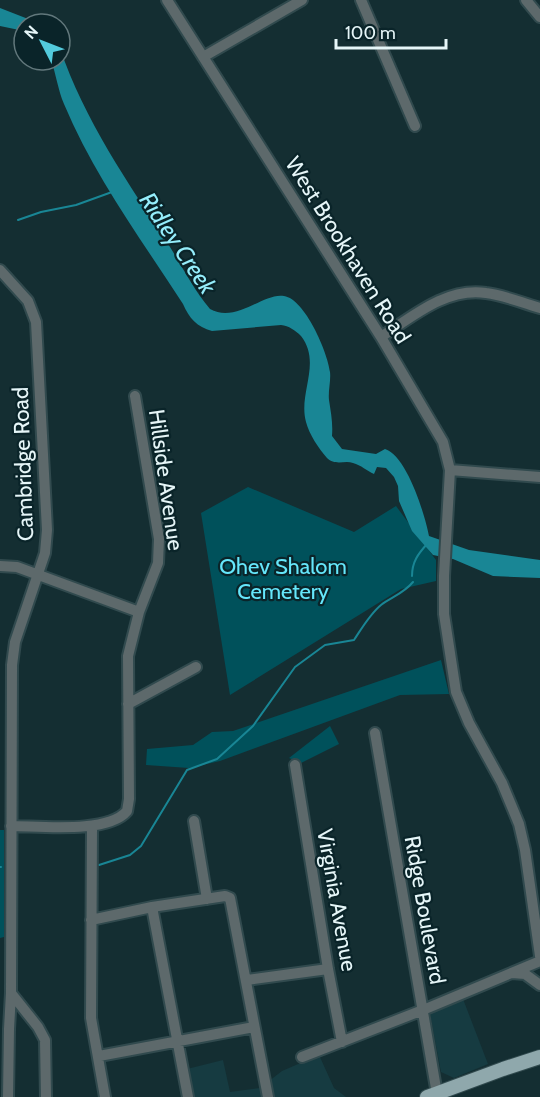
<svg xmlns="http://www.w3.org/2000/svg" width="540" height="1097" viewBox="0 0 540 1097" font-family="Cabin,sans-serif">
<rect width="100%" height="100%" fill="#142e32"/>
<!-- built -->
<path fill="#163b41" d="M 463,999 L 488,1064 L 454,1078 L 441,1072 L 430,1014 Z
M 319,1055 L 334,1088 L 346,1097 L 181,1097 L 179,1071 L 223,1060 L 230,1092 L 260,1088 L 282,1071 Z"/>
<!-- green -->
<path fill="#00515b" d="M 248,487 L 354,532 L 396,506 L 436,560 L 436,581 L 401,589 L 230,695 L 201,513 Z
M 441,660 L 449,694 L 400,695 L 220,761 L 189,768 L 146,765 L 147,749 L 193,745 L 212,732 L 233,731 Z
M 330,726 L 339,744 L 301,763 L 289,758 Z
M 0,830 L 4,830 L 4,937 L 0,938 Z"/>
<!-- water -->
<path fill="#198695" d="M 0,8 L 41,24 L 24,24 L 24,31 L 0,26 Z
M 60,48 C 84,120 129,184 170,247 C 183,268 194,290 210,309 C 236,324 264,292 284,296 C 305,299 328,353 330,372 C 331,381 328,391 329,400 C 331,413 333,423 332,436 L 342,449 L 376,454 L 385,449 C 407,456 425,515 429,536 L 469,550 L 540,560 L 540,578 L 493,576 L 453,559 L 433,555 L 412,531 L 399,501 L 398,486 L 394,477 L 386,468 L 377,467 L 374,474 C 367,471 361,465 353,463 C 345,460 335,466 327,458 C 319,449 309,434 306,422 C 298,393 322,363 301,336 C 295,330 289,326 281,325 L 212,331 C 197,327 189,318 183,304 C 141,239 94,176 64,104 C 58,90 56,74 51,60 L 60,60 Z"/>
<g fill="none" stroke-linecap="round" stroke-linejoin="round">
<!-- stream -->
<path stroke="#198695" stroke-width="2" d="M 18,220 L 41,212 L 76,205 L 112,192
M 412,576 C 412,562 418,554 427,544
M 99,865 L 130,855 L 141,846 L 187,770 L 217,759 L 253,726 L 295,667 L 325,645 L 354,640 C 362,628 370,614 381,605 C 392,597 404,593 413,582
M 0,867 L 1,867"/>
<defs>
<path id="minor" d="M 167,0 L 381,337 L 443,442 L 450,470 L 444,576 L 444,614 L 456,692 L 469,723 L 502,783 L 519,824 L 525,850 L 540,956
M 361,0 L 415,126
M 526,0 L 540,17
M 203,57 L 302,0
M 0,270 L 28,301 L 36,322 L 47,530 L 45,553 L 15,642 L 12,665 L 11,993 L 9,1029 L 8,1097
M 381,337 C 412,317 446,287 486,293 C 504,295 522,303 540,308
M 450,470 L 540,477
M 0,566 L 17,567 L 139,612
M 128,704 L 196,667
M 375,733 L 437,1094
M 295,765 L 328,969 L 342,1042
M 194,821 L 207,899
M 11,826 C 39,826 108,834 127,811 L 129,799 L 128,656 L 139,612 L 158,563 L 159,539 L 135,396
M 92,827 L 91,1018 L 105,1097
M 152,907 L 188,1097
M 91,920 L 152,907 L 225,896 L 230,898 L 268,1097
M 512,973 L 525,974 L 540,985
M 247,980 L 328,969
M 11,993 L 38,1027 L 45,1040 L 46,1097
M 99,1056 L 254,1027
M 302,1057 L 423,1010 L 540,961"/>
<path id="major" d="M 427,1097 L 503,1069 L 540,1057"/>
</defs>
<!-- minor casing -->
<use href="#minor" stroke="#314a4e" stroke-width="14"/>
<!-- major casing -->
<use href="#major" stroke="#314a4e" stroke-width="16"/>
<!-- minor -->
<use href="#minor" stroke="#5d696b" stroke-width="10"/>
<!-- major -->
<use href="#major" stroke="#8fa8ac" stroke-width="14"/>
</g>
<g text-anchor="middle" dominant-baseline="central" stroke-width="4.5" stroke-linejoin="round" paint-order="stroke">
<!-- street labels -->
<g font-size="22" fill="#e6f6f8" stroke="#0a2429">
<text transform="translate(348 250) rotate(58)">West Brookhaven Road</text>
<text transform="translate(23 464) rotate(-92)">Cambridge Road</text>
<text transform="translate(166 480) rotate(82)">Hillside Avenue</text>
<text transform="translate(337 900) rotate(80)">Virginia Avenue</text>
<text transform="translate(425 910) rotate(80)">Ridge Boulevard</text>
</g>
<!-- park labels -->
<g font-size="22" fill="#65e7fb" stroke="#0a2429">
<text x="283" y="566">Ohev Shalom<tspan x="283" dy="25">Cemetery</tspan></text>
</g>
<!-- water labels -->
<g font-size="24" font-style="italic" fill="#95eefc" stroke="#0a2429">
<text transform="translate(178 243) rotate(56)">Ridley Creek</text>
</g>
</g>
<!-- north arrow -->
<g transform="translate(42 42) rotate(312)"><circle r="28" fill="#0a2429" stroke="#62787c" stroke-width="1.5"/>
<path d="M0-4.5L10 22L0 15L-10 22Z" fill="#53cadc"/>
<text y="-9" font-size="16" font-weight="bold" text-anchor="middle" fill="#e6f6f8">N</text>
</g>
<!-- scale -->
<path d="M336 39v9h110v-9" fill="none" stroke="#e6f6f8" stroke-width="3"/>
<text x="345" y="39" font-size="18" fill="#e6f6f8" stroke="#0a2429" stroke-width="4.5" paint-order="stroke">100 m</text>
</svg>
